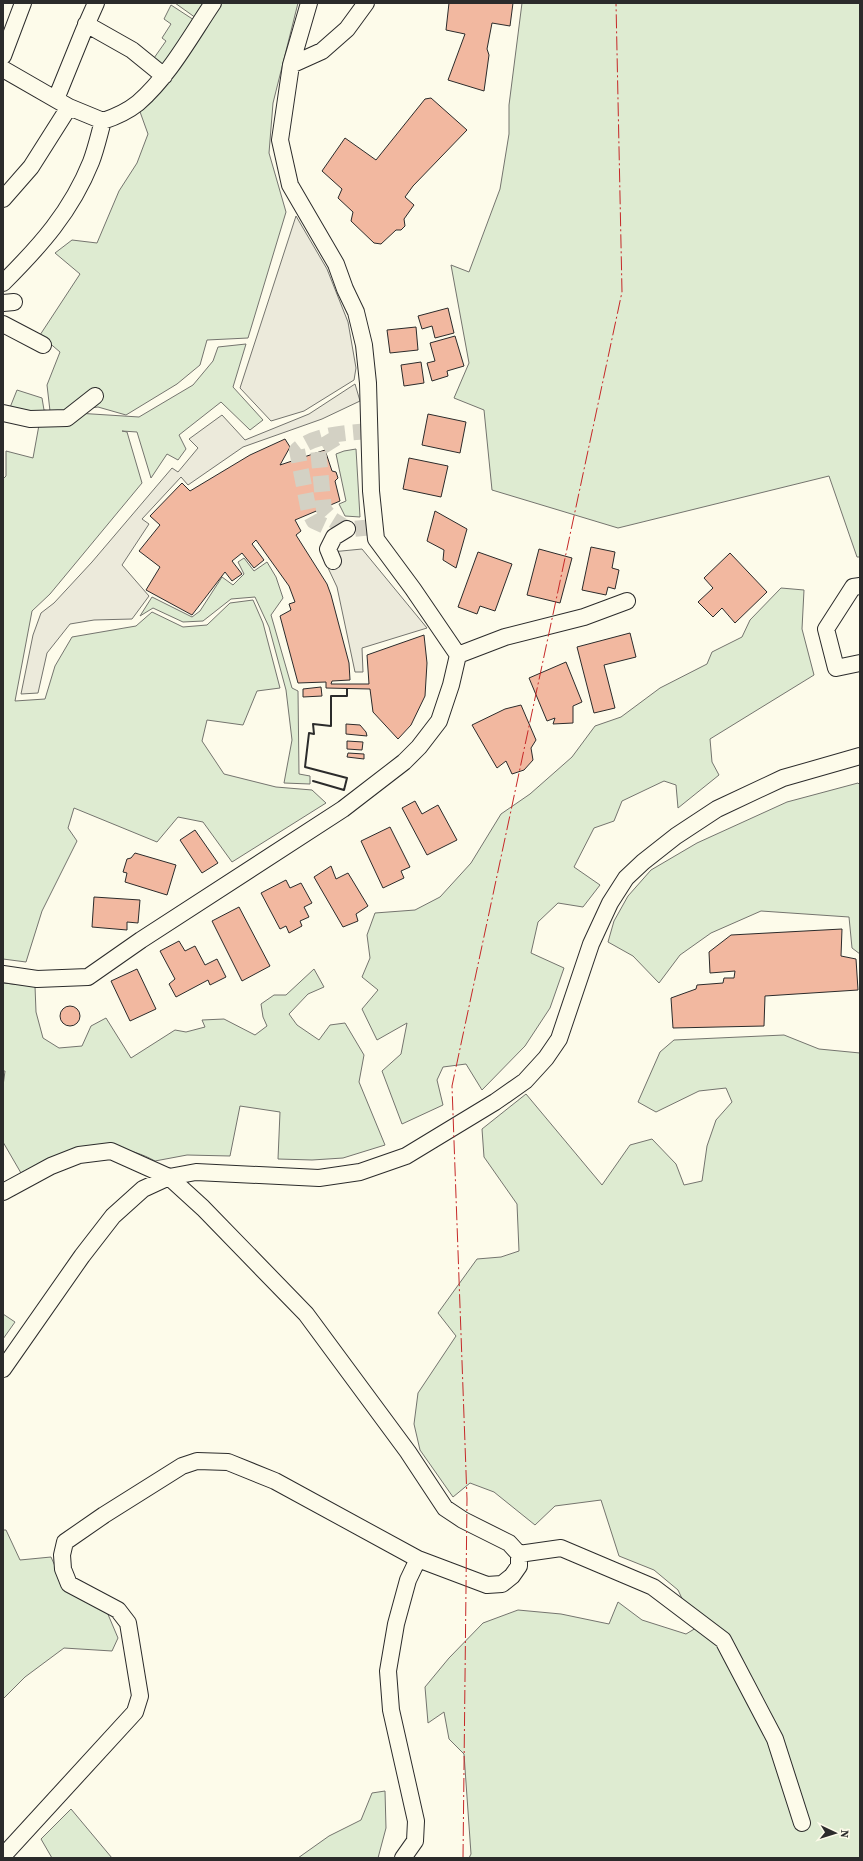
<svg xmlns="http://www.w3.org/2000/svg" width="863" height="1861" viewBox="0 0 863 1861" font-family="'Source Serif 4',serif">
<rect width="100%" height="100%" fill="#fdfbea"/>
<!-- green -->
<path fill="#deebd1" stroke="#74746e" d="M 175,3 L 204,3 L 196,18 Z
M 217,3 L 298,3 L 273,103 L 269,153 L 286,212 L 248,338 L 207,340 L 200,365 L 177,384 L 126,415 L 98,407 L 61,412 L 139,417 L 193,385 L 213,361 L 218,347 L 246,344 L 233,387 L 263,420 L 250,430 L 221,402 L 179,435 L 186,449 L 178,460 L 167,454 L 151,478 L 137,432 L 122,431 L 127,432 L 142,483 L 50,594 L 32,611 L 15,701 L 45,699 L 55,666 L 72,637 L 136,626 L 152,612 L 183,627 L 207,625 L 230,603 L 253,600 L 263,623 L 280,688 L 257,691 L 243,725 L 207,720 L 202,741 L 224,774 L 276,787 L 312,790 L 326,803 L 232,862 L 203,822 L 178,817 L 157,842 L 74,808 L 68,828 L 77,841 L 42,911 L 26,962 L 3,959 L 3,479 L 6,476 L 6,451 L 33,458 L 39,425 L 9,410 L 17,390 L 42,398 L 44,410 L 50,411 L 47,385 L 60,352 L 40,335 L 80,274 L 55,253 L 72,240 L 97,243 L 119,191 L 137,163 L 148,134 L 139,109 Z
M 522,3 L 860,3 L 860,557 L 857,557 L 829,476 L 618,528 L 492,490 L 484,410 L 454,398 L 469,363 L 451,265 L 469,272 L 500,189 L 509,134 L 509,105 Z
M 171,5 L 194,20 L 163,67 L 154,58 L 166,41 L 162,38 L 171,24 L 164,19 Z
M 356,449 L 360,517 L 345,516 L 339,504 L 346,501 L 336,454 L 344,451 Z
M 244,558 L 254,571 L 267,562 L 276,577 L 283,598 L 271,615 L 292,688 L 298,691 L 299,774 L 310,776 L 310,784 L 284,783 L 292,740 L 286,690 L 269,627 L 255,597 L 231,599 L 203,621 L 183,622 L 153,608 L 140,616 L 152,597 L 192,617 L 200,611 L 222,577 L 233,585 L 244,574 L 238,562 Z
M 781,588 L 804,590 L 802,629 L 814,675 L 710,739 L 712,762 L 719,775 L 678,808 L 676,785 L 664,781 L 622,801 L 614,821 L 594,828 L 574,867 L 600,885 L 583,907 L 558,903 L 538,922 L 531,953 L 564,968 L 550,1008 L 525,1046 L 482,1090 L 466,1064 L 443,1067 L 437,1080 L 443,1105 L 402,1124 L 382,1071 L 401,1054 L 407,1023 L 377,1040 L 362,1009 L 378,990 L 362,977 L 370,958 L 367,935 L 375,913 L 415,910 L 440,897 L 471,863 L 501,814 L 530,794 L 572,757 L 595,726 L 621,717 L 660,688 L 707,664 L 712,652 L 742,637 L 750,620 Z
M 858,783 L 860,785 L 860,954 L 852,948 L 849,917 L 761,911 L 711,933 L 680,955 L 659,983 L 633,956 L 608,942 L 614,921 L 628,896 L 651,870 L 697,843 L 787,802 Z
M 314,969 L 324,987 L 308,994 L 289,1014 L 297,1025 L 319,1040 L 330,1025 L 345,1023 L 364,1055 L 359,1082 L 385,1145 L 343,1158 L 312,1160 L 278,1159 L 280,1112 L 240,1106 L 230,1156 L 187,1155 L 155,1161 C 130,1147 100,1144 72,1151 C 56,1154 36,1166 21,1173 L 3,1142 L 3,1086 L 5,1071 L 3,1071 L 3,983 L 35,986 L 36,1012 L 43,1038 L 59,1048 L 82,1046 L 91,1026 L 106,1018 L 131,1058 L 175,1030 L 186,1032 L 205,1027 L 202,1020 L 224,1019 L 255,1035 L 267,1026 L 263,1017 L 261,1004 L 274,995 L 286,995 Z
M 784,1035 L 819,1049 L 860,1053 L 860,1858 L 469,1858 L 471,1854 L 464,1754 L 449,1739 L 444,1712 L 428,1723 L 425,1687 L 449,1658 L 483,1623 L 518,1610 L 561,1614 L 609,1624 L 618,1602 L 642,1620 L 686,1634 L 696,1628 L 678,1590 L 654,1570 L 619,1556 L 601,1500 L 555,1506 L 535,1525 L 494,1492 L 470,1483 L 453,1497 L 420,1450 L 414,1424 L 418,1393 L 456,1336 L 438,1313 L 477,1259 L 501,1257 L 519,1251 L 517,1204 L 484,1157 L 482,1129 L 526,1094 L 602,1185 L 630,1145 L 652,1139 L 676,1164 L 684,1185 L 702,1181 L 707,1146 L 716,1120 L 732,1102 L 726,1088 L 699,1091 L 656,1112 L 638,1102 L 660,1052 L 674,1040 Z
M 3,1314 L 15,1322 L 3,1339 Z
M 3,1530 L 6,1530 L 20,1560 L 51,1557 L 63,1584 L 107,1612 L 118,1638 L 112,1651 L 64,1648 L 25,1677 L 3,1699 Z
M 385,1791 L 386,1828 L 378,1858 L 298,1858 L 329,1836 L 361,1820 L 372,1793 Z
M 71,1809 L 112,1858 L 52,1858 L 41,1839 Z"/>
<!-- parking -->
<path fill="#eceadb" stroke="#74746e" d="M 296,216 L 327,269 L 348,322 L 356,368 L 354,380 L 304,411 L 271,421 L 240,388 Z
M 355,384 L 360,401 L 322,419 L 243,447 L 188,485 L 181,477 L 142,519 L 149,524 L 122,565 L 149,596 L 132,619 L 94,620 L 70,624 L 47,653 L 38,693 L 21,694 L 33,635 L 41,613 L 54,603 L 92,562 L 172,468 L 178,472 L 198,448 L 189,439 L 222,415 L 245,440 L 309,414 Z
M 362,549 L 427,628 L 362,648 L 363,672 L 355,672 L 337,587 L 321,553 Z"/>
<!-- building -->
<path fill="#f2b8a0" stroke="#2b2b2b" d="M 449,3 L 513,3 L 510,26 L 492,23 L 487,49 L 489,55 L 484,91 L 448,80 L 465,34 L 446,30 Z
M 431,98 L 467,130 L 413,186 L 405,197 L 414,205 L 404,219 L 405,226 L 401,230 L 396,230 L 381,244 L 374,243 L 351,221 L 353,212 L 338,198 L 342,189 L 322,171 L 345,138 L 376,160 L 425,99 Z
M 448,308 L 454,333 L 435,338 L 432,326 L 422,329 L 418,316 Z
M 416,327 L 418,350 L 390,353 L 387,330 Z
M 455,336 L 464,366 L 447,371 L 448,376 L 432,381 L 427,363 L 435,361 L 430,343 Z
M 421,362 L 424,383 L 404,386 L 401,365 Z
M 428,414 L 466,422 L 460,453 L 422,445 Z
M 285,439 L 290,447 L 280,465 L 325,450 L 332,471 L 336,472 L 338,478 L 335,481 L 340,501 L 295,520 L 301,531 L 296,535 L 327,584 L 331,595 L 349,663 L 350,680 L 332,681 L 331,684 L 369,684 L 367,655 L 424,635 L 427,663 L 425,696 L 411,725 L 398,739 L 373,712 L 370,689 L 326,688 L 326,682 L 298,683 L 280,616 L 291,610 L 289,604 L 295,602 L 289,586 L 256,540 L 252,544 L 264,560 L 254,568 L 242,553 L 232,561 L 242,574 L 232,581 L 225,572 L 192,615 L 146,590 L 160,567 L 139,551 L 160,525 L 150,516 L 182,483 L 190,491 L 250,455 Z
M 409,458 L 448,466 L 441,497 L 403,489 Z
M 435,511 L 467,529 L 456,568 L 443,560 L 444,550 L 427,541 Z
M 591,547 L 615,552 L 612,568 L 619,570 L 615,589 L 608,587 L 606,595 L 582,590 Z
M 539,549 L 572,558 L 560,603 L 527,595 Z
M 478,552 L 512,564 L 495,611 L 480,606 L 477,614 L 458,607 Z
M 730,553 L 767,592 L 735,623 L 722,608 L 713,617 L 698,602 L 713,588 L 704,578 Z
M 630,633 L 636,657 L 604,665 L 615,708 L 594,713 L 577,647 Z
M 566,662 L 582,702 L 573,706 L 573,723 L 553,724 L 555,718 L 547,721 L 529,678 Z
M 321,687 L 322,696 L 303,697 L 303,689 Z
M 521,705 L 536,740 L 531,748 L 533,760 L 524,770 L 512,774 L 506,761 L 497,768 L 472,725 L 505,709 Z
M 346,724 L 360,725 L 366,732 L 367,736 L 346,734 Z
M 347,741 L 363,742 L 362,750 L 347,749 Z
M 348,753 L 364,754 L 364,759 L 347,757 Z
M 415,801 L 422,814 L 438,805 L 457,840 L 427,855 L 402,808 Z
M 390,827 L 410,867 L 401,871 L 404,878 L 383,888 L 361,841 Z
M 195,830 L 218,863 L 202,873 L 180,840 Z
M 135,853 L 176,865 L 167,895 L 125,882 L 127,873 L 123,872 L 127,859 L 131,858 Z
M 331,866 L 336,879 L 348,873 L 368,906 L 356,914 L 358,921 L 343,927 L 314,877 Z
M 286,880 L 290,888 L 301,883 L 312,903 L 304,907 L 309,917 L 300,921 L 302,926 L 289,933 L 286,926 L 280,929 L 261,893 Z
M 94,897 L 140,900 L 138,923 L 127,922 L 127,930 L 92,927 Z
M 239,907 L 270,966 L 242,981 L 212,921 Z
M 842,929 L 841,956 L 856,959 L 858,990 L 765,996 L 764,1026 L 673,1028 L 671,998 L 696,989 L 697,985 L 723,983 L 724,978 L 734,978 L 735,971 L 710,973 L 709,952 L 731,935 Z
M 179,941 L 185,951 L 195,946 L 205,965 L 217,959 L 226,977 L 210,985 L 208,980 L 176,997 L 169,984 L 175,979 L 160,951 Z
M 137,969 L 156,1009 L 130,1021 L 111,981 Z
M60 1016a10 10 0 1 1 20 0a10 10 0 1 1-20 0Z"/>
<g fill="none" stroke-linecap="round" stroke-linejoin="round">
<!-- minor-tunnel -->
<path stroke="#d3d1c4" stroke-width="16" stroke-dasharray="16 8" stroke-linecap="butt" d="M 369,431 C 347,433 314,434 297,450 L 309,512 L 314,521 L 325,526 L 339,530 L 375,527
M 336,438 L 318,449 L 324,510 L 333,520 L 346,528"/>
<defs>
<path id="minor" d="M 86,24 L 132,50 L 164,76
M 3,56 L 23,3
M 291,65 L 322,51 L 347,29 L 366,3
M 3,69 L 69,107 L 103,121 C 115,117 128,111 138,103 C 169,76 190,37 213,3
M 56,99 L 84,30 L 96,3
M 3,199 L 31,167 L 69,107
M 3,283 C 40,246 71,212 91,162 C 96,149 99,135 103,121
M 3,303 L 14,302
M 3,324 L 43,345
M 3,413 L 30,419 L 67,418 L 95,396
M 333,561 L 328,549 L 334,537 L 347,529
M 860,586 L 853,587 L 826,629 L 836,668 L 860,663
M 458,655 L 505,637 L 584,617 L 627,601
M 3,974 L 37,979 L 88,977 L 141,940 L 343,809 L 404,762 L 419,747 L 439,721 L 451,685 L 458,655 L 413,589 L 376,539 L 371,491 L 368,383 L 364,345 L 356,312 L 345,289 L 336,264 L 290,185 L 280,140 L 291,65 L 309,3
M 3,1192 L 51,1166 L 79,1155 L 111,1151 L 169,1177 L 203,1208 L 306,1314 L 408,1452 L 445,1508 L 463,1520 L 509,1543 L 519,1554 L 519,1566 L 512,1576 L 502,1584 L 487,1585 L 418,1559 L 275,1481 L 228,1462 L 197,1461 L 182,1466 L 104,1515 L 65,1542 L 62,1555 L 63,1569 L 69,1584 L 118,1610 L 128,1623 L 140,1696 L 135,1712 L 3,1856
M 3,1369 L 82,1256 L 113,1216 L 143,1189 L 169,1177 L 196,1172 L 319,1178 L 360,1172 L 406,1156 L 495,1102 L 525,1081 L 546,1058 L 559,1039 L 591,944 L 610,903 L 626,878 L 643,862 L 676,836 L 717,809 L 783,778 L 860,756
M 519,1554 L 561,1548 L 653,1587 L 723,1640 L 775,1739 L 802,1823
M 403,1858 L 415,1841 L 416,1821 L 391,1710 L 388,1671 L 396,1624 L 408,1580 L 418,1559"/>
</defs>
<!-- minor casing -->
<use href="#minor" stroke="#2b2b2b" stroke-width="18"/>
<!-- minor -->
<use href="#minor" stroke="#fdfbea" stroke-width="16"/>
<!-- wall -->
<path stroke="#2b2b2b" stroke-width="2" d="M 313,781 L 344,790 L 347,778 L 305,767 L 309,733 L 314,734 L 313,724 L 331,726 L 331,696 L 347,696 L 347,689"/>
<!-- power -->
<path stroke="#c62828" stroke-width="1" stroke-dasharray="14 3 2 3" stroke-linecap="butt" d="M 463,1858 L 467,1499 L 452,1086 L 622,292 L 616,3"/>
</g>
<!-- border -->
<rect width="863" height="1861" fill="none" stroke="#2b2b2b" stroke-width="8"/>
<!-- north arrow -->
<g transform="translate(835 1833) rotate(94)" stroke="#fdfbea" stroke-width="3" paint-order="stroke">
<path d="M0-3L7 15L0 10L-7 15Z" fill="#2b2b2b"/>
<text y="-6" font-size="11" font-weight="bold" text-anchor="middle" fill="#2b2b2b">N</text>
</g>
</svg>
